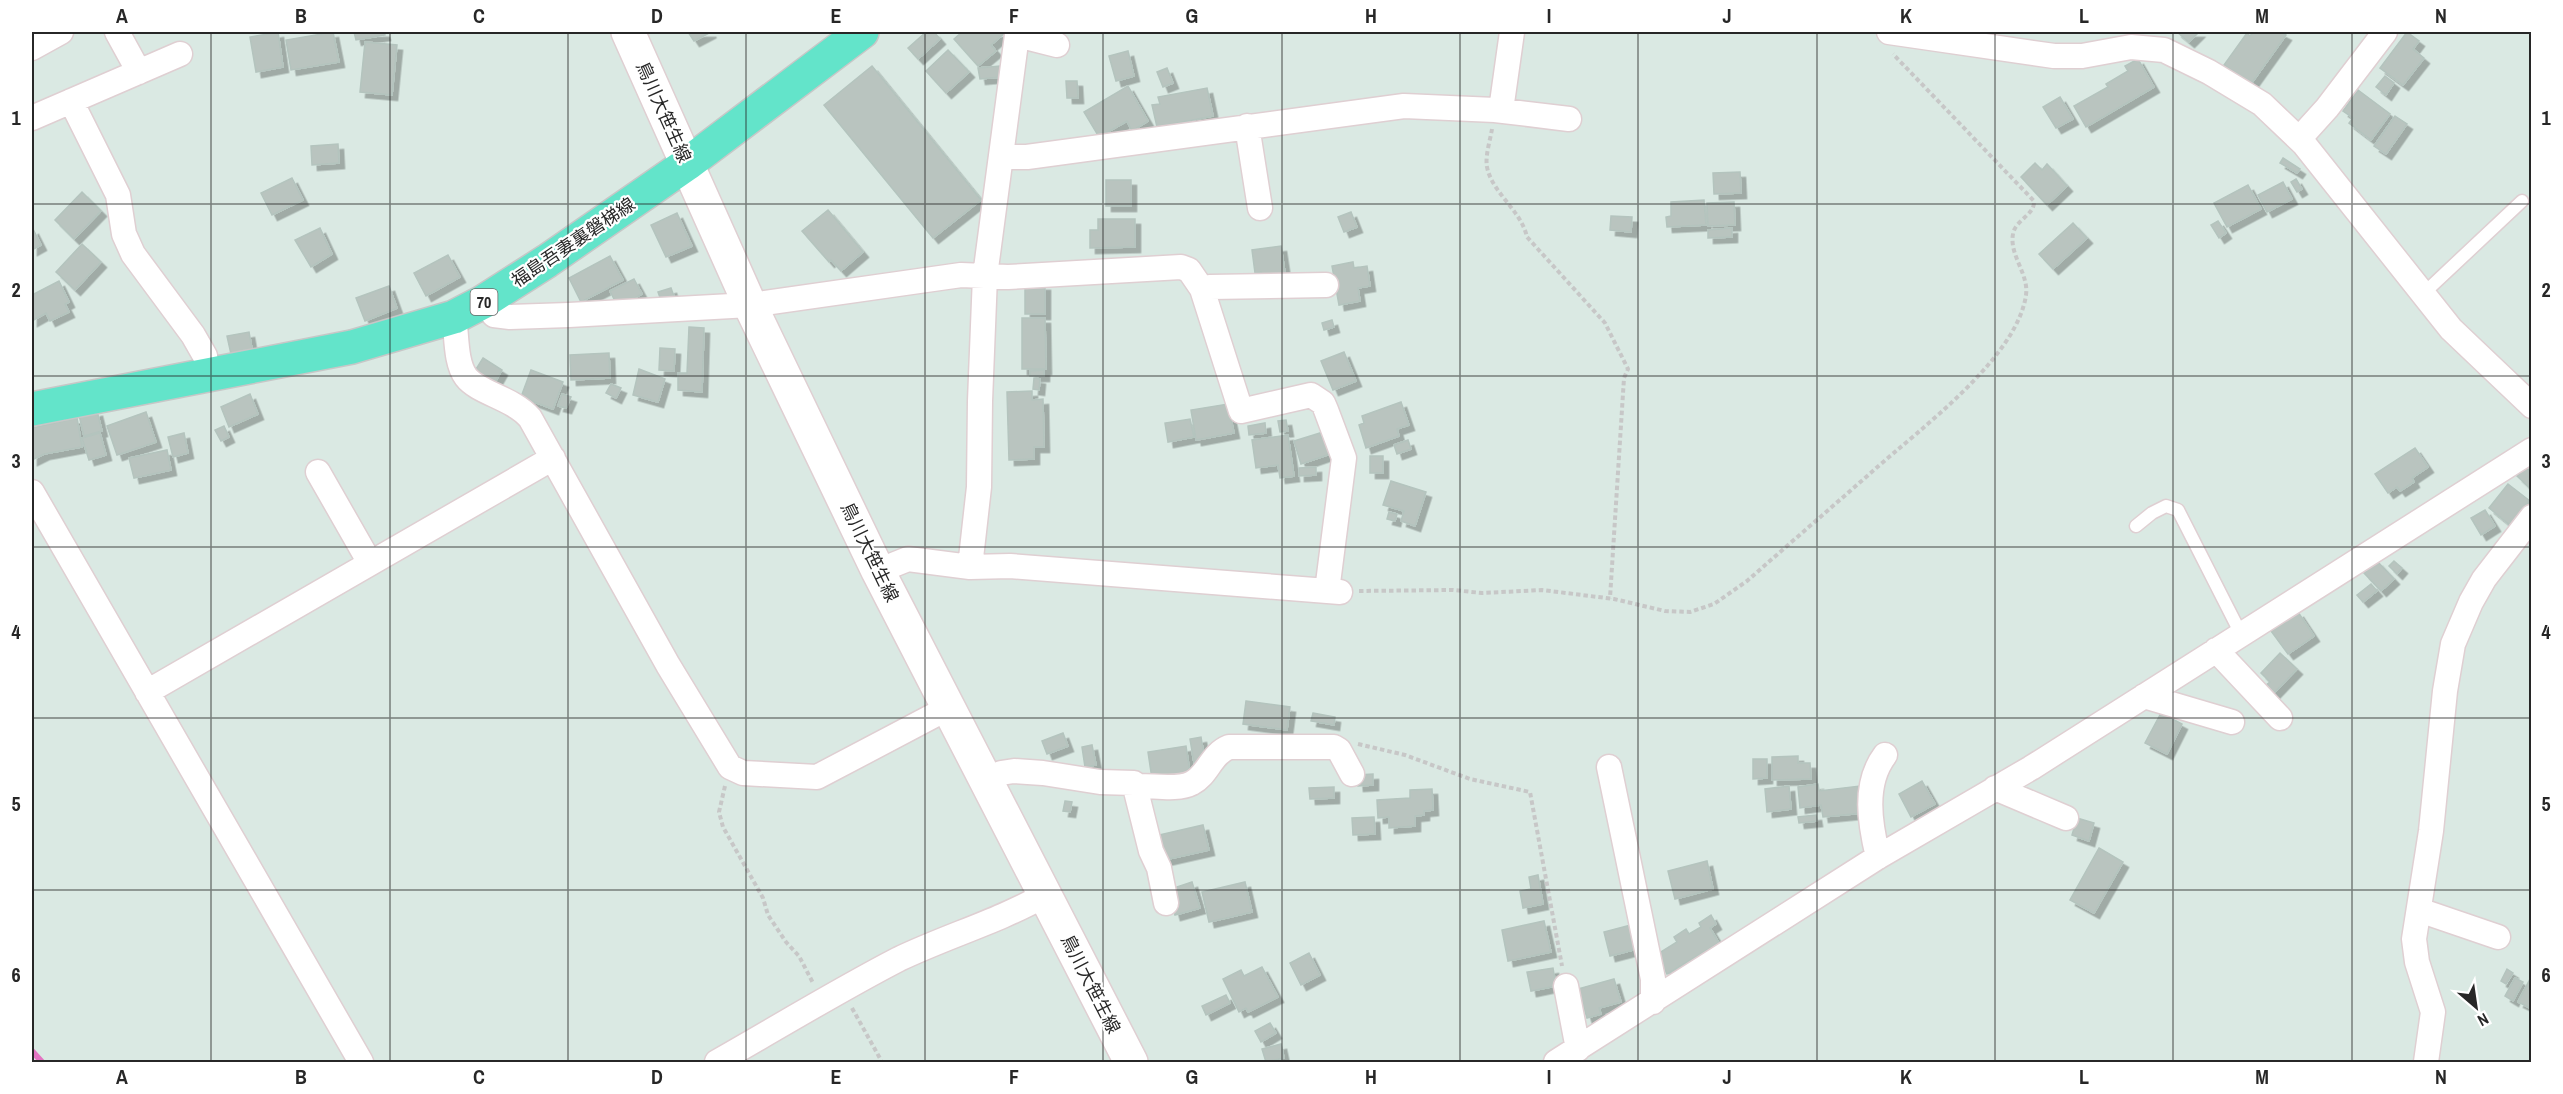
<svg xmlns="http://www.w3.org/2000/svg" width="2563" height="1094" viewBox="0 0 2563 1094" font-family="'Archivo Narrow','Noto Sans JP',sans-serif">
<defs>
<filter id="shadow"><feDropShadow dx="5.5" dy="5.5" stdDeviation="0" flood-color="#0004"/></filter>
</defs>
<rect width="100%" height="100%" fill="#dae9e3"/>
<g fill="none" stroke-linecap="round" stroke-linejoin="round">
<!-- stream -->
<path stroke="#e374c2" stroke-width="6" d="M 32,1051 L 42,1062"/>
</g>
<!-- building -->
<path fill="#b9c4bf" stroke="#b4c4be" stroke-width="1.5" filter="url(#shadow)" d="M 278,32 L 283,67 L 256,72 L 250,37 Z
M 333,32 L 339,62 L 291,70 L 286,40 Z
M 354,32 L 384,32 L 385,35 L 356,40 Z
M 688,32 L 711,32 L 694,41 Z
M 926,32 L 934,32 L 940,39 L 918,59 L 908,48 Z
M 962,32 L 1006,32 L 991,45 L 996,51 L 978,66 L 954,39 Z
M 2177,32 L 2199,32 L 2189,42 Z
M 2253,32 L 2280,32 L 2286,35 L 2251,84 L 2224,65 L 2247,33 L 2250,36 Z
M 2407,32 L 2419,41 L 2413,49 L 2424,58 L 2403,85 L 2380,68 Z
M 365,42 L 397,45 L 392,95 L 360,92 Z
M 948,50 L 969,72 L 946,93 L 926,71 Z
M 1128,51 L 1134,76 L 1116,81 L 1109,56 Z
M 2138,59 L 2154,87 L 2086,127 L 2074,106 L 2108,87 L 2106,84 L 2128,71 L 2125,66 Z
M 872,66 L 981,200 L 933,238 L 824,105 Z
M 1000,66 L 1001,77 L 980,79 L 978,68 Z
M 1167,68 L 1173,83 L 1163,87 L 1157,72 Z
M 2385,76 L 2394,83 L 2386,95 L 2376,87 Z
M 1066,81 L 1077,81 L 1078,98 L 1067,98 Z
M 1128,86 L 1148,121 L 1132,131 L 1127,121 L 1099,137 L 1084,112 Z
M 1207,88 L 1213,116 L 1157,127 L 1152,105 L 1160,104 L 1158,97 Z
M 2358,90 L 2390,114 L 2371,140 L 2349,123 L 2353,118 L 2343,111 Z
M 2060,97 L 2073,119 L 2056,128 L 2043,107 Z
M 2395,116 L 2407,124 L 2386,154 L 2374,146 Z
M 338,144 L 339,163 L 312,165 L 311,146 Z
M 2283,158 L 2300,169 L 2297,173 L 2280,163 Z
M 2035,163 L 2042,170 L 2047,164 L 2067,186 L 2047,205 L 2021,177 Z
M 1740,172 L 1741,193 L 1714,194 L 1713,173 Z
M 292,178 L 303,200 L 272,215 L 261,193 Z
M 2296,179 L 2302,189 L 2297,192 L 2291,182 Z
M 1106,180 L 1131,180 L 1131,206 L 1106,206 Z
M 2283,182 L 2292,199 L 2267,212 L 2258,195 Z
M 2248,185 L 2261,209 L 2227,227 L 2214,203 Z
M 82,192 L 101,211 L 74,239 L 55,220 Z
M 1704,200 L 1706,225 L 1667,227 L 1666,217 L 1671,216 L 1671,202 Z
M 1734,202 L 1735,225 L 1708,226 L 1707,203 Z
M 828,210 L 863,252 L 841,271 L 831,260 L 829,262 L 802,231 Z
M 1351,212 L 1357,227 L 1344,232 L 1338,217 Z
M 677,213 L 692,246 L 666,257 L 651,225 Z
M 1611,216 L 1632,217 L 1631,232 L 1610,230 Z
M 1098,219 L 1135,219 L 1135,247 L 1090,248 L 1090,230 L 1098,230 Z
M 2218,221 L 2226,233 L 2219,238 L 2211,225 Z
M 2073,223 L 2087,238 L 2053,269 L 2039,254 Z
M 320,228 L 332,254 L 311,267 L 295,240 Z
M 1732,228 L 1732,237 L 1708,238 L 1708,230 Z
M 33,229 L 41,245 L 32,250 L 32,230 Z
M 82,244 L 101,262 L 75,290 L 56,272 Z
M 1281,246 L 1286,279 L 1263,282 L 1261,272 L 1255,273 L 1252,250 Z
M 448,255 L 460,277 L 426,296 L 414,273 Z
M 610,256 L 623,280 L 581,302 L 569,278 Z
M 1353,262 L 1354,268 L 1367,266 L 1370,286 L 1358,288 L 1360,301 L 1339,305 L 1332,266 Z
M 634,279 L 642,294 L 618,307 L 610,291 Z
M 59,281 L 69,302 L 65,304 L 69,312 L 50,321 L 46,313 L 32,321 L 32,295 Z
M 1025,285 L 1045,285 L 1045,314 L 1025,314 Z
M 389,286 L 397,308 L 365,321 L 356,298 Z
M 671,288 L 675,299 L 662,303 L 658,292 Z
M 1022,318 L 1045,318 L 1046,369 L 1022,369 Z
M 1332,320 L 1334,327 L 1324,330 L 1322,323 Z
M 689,327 L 704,328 L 702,392 L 678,390 L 678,373 L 687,373 Z
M 249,332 L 252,349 L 231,354 L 227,336 Z
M 660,348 L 675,349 L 674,371 L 659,370 Z
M 1344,352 L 1356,381 L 1333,390 L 1321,361 Z
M 609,353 L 610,378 L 571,380 L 570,355 Z
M 483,358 L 502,370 L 493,386 L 473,374 Z
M 639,369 L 665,379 L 658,402 L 633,395 Z
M 531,370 L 563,382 L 553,409 L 521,397 Z
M 1044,370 L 1044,376 L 1030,376 L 1030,371 Z
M 1034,378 L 1040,379 L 1039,390 L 1033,389 Z
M 611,384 L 621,388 L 616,398 L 606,393 Z
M 1032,391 L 1032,400 L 1043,399 L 1044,447 L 1034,447 L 1034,459 L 1009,460 L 1007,392 Z
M 250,394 L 258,414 L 229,427 L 221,407 Z
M 562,394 L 571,397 L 566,408 L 558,406 Z
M 1401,402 L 1409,425 L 1397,429 L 1399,436 L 1366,448 L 1359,425 L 1364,423 L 1362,416 Z
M 1228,404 L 1234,433 L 1196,440 L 1191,410 Z
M 97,411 L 102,431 L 84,436 L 79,415 Z
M 146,412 L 156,442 L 117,455 L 107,426 Z
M 77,418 L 82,447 L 44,454 L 32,460 L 32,428 Z
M 1190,419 L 1194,437 L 1168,442 L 1165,423 Z
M 1286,420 L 1288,431 L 1280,432 L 1278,421 Z
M 1265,423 L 1266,433 L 1249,435 L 1248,426 Z
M 224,426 L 229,437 L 221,441 L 215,430 Z
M 100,433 L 106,455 L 89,460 L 82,438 Z
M 184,433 L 188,453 L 173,457 L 168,437 Z
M 1320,433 L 1322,438 L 1328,436 L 1333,453 L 1301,464 L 1294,441 Z
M 1288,435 L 1294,476 L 1280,478 L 1278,465 L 1256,468 L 1252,440 Z
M 1408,440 L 1411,449 L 1397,454 L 1394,445 Z
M 2415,448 L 2428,467 L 2412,478 L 2414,482 L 2400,491 L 2397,487 L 2388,493 L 2375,474 Z
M 167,450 L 171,470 L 134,478 L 129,458 Z
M 1370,456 L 1383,456 L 1383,473 L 1370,473 Z
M 1316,467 L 1316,475 L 1299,476 L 1299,468 Z
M 2526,467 L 2532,473 L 2532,490 L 2517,476 Z
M 1391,481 L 1426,492 L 1415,526 L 1401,521 L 1404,511 L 1383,505 Z
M 2508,484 L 2530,501 L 2510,525 L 2489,508 Z
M 2485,510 L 2495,526 L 2481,535 L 2471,518 Z
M 1389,512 L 1397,514 L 1395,521 L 1387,519 Z
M 2377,561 L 2394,579 L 2381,591 L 2364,573 Z
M 2394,561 L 2402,568 L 2397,574 L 2389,566 Z
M 2371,584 L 2377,591 L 2363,602 L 2357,595 Z
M 2298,612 L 2314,636 L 2288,654 L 2271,631 Z
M 2280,653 L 2297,669 L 2274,693 L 2266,685 L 2270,682 L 2261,673 Z
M 1246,701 L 1290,707 L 1287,730 L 1243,724 Z
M 1313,713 L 1335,717 L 1334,725 L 1311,721 Z
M 2161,713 L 2182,724 L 2167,754 L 2145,743 Z
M 1063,733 L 1068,746 L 1047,754 L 1042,741 Z
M 1201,737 L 1205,761 L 1194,763 L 1190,739 Z
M 1092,745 L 1096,765 L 1085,767 L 1082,747 Z
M 1186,746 L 1190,773 L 1152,779 L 1148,752 Z
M 1798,756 L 1798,763 L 1810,763 L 1811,779 L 1772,780 L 1772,757 Z
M 1753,759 L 1767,759 L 1767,778 L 1753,779 Z
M 1373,774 L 1373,785 L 1358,786 L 1357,775 Z
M 1922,781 L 1935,804 L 1911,817 L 1899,794 Z
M 1818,784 L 1819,791 L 1860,786 L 1863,813 L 1823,817 L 1821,805 L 1800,808 L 1798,787 Z
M 1789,786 L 1791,809 L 1767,812 L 1765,789 Z
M 1334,787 L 1334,798 L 1310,799 L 1309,788 Z
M 1432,789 L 1433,810 L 1424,811 L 1424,815 L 1415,816 L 1415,826 L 1389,828 L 1389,817 L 1378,818 L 1377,800 L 1410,798 L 1410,790 Z
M 1065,801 L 1072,802 L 1070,812 L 1063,811 Z
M 1816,815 L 1817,821 L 1799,823 L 1798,817 Z
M 1374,817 L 1375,834 L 1353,835 L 1352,818 Z
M 2077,818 L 2094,823 L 2089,841 L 2072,835 Z
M 1203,825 L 1209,850 L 1164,860 L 1159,835 Z
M 2099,848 L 2123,862 L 2094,913 L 2070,900 Z
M 1707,861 L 1713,889 L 1675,899 L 1668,871 Z
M 1538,875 L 1543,904 L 1523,908 L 1520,891 L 1531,889 L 1529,877 Z
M 1192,882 L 1200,908 L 1175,915 L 1168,890 Z
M 1245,882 L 1252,912 L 1209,922 L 1202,892 Z
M 1711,915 L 1716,924 L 1710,928 L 1719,943 L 1667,974 L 1656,955 L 1677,942 L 1674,937 L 1686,929 L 1689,934 L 1701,927 L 1699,923 Z
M 1544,921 L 1551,952 L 1508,961 L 1502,930 Z
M 1631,925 L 1637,949 L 1610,956 L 1604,932 Z
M 1309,953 L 1320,975 L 1301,985 L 1290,963 Z
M 1262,967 L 1278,997 L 1248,1012 L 1246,1008 L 1239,1012 L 1223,979 L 1241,970 L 1244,976 Z
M 1553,968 L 1556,986 L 1531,991 L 1527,972 Z
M 2507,969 L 2513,973 L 2506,984 L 2501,981 Z
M 2515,978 L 2523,982 L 2513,1001 L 2505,996 Z
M 1614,979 L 1621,1002 L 1599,1008 L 1601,1014 L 1587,1018 L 1578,989 Z
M 2530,979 L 2532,980 L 2532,1009 L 2518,1002 Z
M 1226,995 L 1230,1003 L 1206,1015 L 1202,1006 Z
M 1270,1023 L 1276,1033 L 1261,1042 L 1255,1031 Z
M 1281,1044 L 1284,1058 L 1266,1062 L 1262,1049 Z"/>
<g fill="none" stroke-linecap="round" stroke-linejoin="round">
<defs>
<path id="lane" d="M 2423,294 L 2522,201
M 2136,526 L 2152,513 L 2166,506 L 2178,510 L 2241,634"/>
<path id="street" d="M 117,32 L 139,72
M 1889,32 L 2054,56 L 2082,56 L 2131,47 L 2164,50 L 2209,72 L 2262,104 L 2304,144 L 2451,329 L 2532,406
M 32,48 L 61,32
M 71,101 L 118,195 L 124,234 L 133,254 L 193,335 L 205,356 L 208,374
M 1501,110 L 1512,32
M 32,118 L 180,54
M 1247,126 L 1260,208
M 2299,139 L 2327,108 L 2385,32
M 1002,157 L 1027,157 L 1404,106 L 1495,110 L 1569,119
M 1202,289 L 1210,287 L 1326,285
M 483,302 L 494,315 L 510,317 L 569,315 L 750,305 L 961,275 L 1008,277 L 1181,267 L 1189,270 L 1202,289 L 1241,411 L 1311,395 L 1323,403 L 1326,410 L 1344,458 L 1327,591
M 454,317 C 457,335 455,362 466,377 C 478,393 513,398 530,418 L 668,665 L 730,767 L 743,773 L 817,777 L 948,708
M 318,472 L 370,563
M 32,492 L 361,1062
M 970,567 L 1010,566 L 1340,592
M 878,571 L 908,559 L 970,567 L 979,487 L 980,401 L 985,276 L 1017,35 L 1057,45
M 2216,650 L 2280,718
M 147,692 L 553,458
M 2144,696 L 2232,722
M 1609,767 L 1653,979 L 1653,1002
M 986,781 L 1001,773 L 1014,771 L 1043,773 L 1100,782 L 1134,783 L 1151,851 L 1159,868 L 1166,903
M 1135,786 C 1152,785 1177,791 1192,783 C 1208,775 1211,754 1229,747 L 1334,747 L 1339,750 L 1352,774
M 1995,788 L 2066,818
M 1878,857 C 1870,824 1863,784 1885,755
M 2419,910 L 2498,937
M 1566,986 L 1578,1049
M 717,1062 C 777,1028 837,991 899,959 C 947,936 999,921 1045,895
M 1556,1062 L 1878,857 L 2031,768 L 2532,450
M 2426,1062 L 2433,1012 L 2417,962 L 2414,939 L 2431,831 L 2445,691 L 2453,644 L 2471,602 L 2484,579 L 2532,517"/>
<path id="secondary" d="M 628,32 L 750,305 L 878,571 L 1131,1062"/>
<path id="primary" d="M 32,409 L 352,347 L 454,317 L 483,302 L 547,261 L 687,164 L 862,32"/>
</defs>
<!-- lane casing -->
<use href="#lane" stroke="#dfcfd2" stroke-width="15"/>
<!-- street casing -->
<use href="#street" stroke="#dfcfd2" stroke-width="27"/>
<!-- secondary casing -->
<use href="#secondary" stroke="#dfcfd2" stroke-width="36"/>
<!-- primary casing -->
<use href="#primary" stroke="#c7c7c7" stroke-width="36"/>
<!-- path -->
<path stroke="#c7c7c7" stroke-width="4" stroke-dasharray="4.5 3" stroke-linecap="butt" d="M 1492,129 C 1490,141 1485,156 1487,167 C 1492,193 1521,210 1527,237 L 1605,323 L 1628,369 L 1624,378 L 1610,598
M 1359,591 L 1453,590 L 1482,593 L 1542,590 L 1614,599 L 1665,611 L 1690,612 L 1714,604 L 1747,581 C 1789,544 1832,507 1874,470 C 1920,429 2017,358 2026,295 C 2029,274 2009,255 2013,234 C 2015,220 2035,215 2034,201 L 1893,54
M 1358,744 L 1405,755 L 1470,779 L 1530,792 L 1562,966
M 725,786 L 719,812 L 723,827 L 763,898 L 768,915 L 786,942 L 799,956 L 813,983
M 852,1008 L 882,1062"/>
<!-- lane -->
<use href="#lane" stroke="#fff" stroke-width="12"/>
<!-- street -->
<use href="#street" stroke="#fff" stroke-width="24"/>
<!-- secondary -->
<use href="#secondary" stroke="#fff" stroke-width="33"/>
<!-- primary -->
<use href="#primary" stroke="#63e4ca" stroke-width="33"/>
</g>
<!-- grid -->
<path fill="none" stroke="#272727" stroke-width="1.5" stroke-opacity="0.55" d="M 211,32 L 211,1062M 390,32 L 390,1062M 568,32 L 568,1062M 746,32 L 746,1062M 925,32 L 925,1062M 1103,32 L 1103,1062M 1282,32 L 1282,1062M 1460,32 L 1460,1062M 1638,32 L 1638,1062M 1817,32 L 1817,1062M 1995,32 L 1995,1062M 2173,32 L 2173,1062M 2352,32 L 2352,1062M 32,204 L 2532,204M 32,376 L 2532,376M 32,547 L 2532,547M 32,718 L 2532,718M 32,890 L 2532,890"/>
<g text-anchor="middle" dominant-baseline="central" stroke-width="4.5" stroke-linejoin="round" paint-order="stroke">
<!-- shield labels -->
<rect fill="#fff" stroke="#686868" stroke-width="1.5" x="470.5" y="289" width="27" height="26" rx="4.5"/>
<g font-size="16" font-weight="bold" fill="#272727">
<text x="484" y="302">70</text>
</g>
<!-- street labels -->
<g font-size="18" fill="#272727" stroke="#fff">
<text transform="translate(664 112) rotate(66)">鳥川大笹生線</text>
<text transform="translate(573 242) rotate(-34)">福島吾妻裏磐梯線</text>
<text transform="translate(870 552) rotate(64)">鳥川大笹生線</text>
<text transform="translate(1091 984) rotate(63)">鳥川大笹生線</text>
</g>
</g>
<!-- border -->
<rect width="2563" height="1094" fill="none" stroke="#ffffff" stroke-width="66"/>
<!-- north arrow -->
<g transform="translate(2476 1007) rotate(151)" stroke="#ffffff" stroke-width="4.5" paint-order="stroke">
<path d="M0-4.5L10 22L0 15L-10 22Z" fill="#272727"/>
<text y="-9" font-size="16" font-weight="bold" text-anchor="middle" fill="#272727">N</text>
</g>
<rect x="33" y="33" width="2497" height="1028" fill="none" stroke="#272727" stroke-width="2"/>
<g font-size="20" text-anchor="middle" font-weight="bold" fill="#272727">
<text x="122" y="23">A</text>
<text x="301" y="23">B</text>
<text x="479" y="23">C</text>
<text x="657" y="23">D</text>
<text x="836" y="23">E</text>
<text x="1014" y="23">F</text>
<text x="1192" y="23">G</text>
<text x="1371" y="23">H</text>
<text x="1549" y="23">I</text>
<text x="1727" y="23">J</text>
<text x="1906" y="23">K</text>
<text x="2084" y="23">L</text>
<text x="2262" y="23">M</text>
<text x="2441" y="23">N</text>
<text x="16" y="125">1</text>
<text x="2546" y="125">1</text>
<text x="16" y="297">2</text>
<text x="2546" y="297">2</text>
<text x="16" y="468">3</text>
<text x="2546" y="468">3</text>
<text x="16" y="639">4</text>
<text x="2546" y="639">4</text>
<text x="16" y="811">5</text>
<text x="2546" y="811">5</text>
<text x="16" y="982">6</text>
<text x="2546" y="982">6</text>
<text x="122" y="1084">A</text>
<text x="301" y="1084">B</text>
<text x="479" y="1084">C</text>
<text x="657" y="1084">D</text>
<text x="836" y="1084">E</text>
<text x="1014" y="1084">F</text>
<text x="1192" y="1084">G</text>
<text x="1371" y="1084">H</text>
<text x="1549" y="1084">I</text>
<text x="1727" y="1084">J</text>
<text x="1906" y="1084">K</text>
<text x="2084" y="1084">L</text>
<text x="2262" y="1084">M</text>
<text x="2441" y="1084">N</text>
</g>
</svg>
